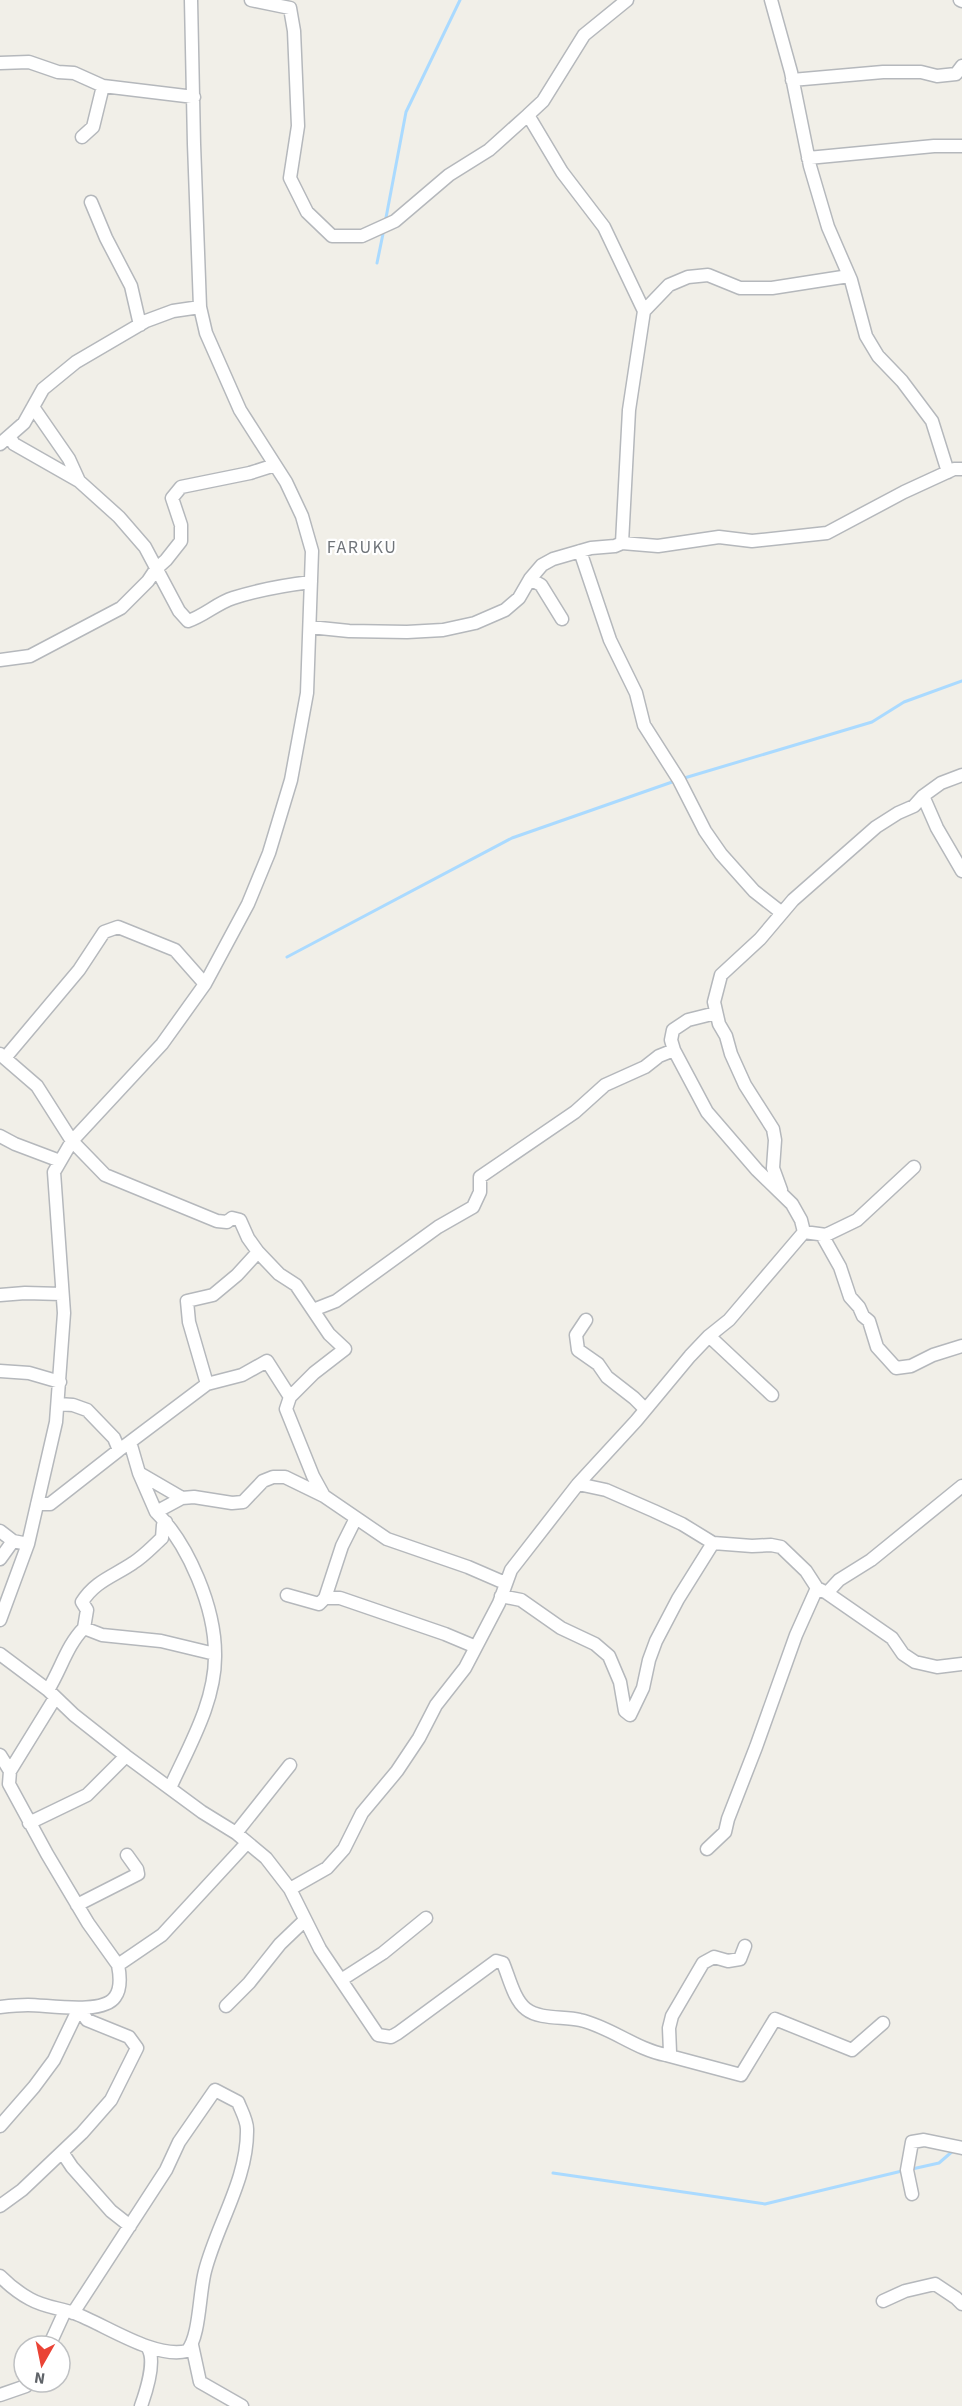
<svg xmlns="http://www.w3.org/2000/svg" width="962" height="2406" viewBox="0 0 962 2406" font-family="'Source Sans 3',sans-serif">
<rect width="100%" height="100%" fill="#f1efe8"/>
<g fill="none" stroke-linecap="round" stroke-linejoin="round">
<!-- stream -->
<path stroke="#aadaff" stroke-width="3" d="M 385,223 L 406,112 L 460,0
M 377,263 L 384,229
M 681,779 L 872,722 L 904,702 L 962,681
M 287,957 L 512,838 L 675,781
M 912,2169 L 939,2163 L 954,2150
M 553,2173 L 765,2204 L 902,2171"/>
<defs>
<path id="minor" d="M 251,0 L 290,8 L 294,31 L 298,126 L 290,178 L 307,212 L 332,236 L 362,236 L 395,221 L 449,175 L 489,150 L 528,115
M 627,0 L 584,35 L 543,101 L 528,115 L 562,172 L 604,227 L 644,311
M 771,0 L 791,72 L 810,166 L 828,227 L 851,280 L 866,336 L 878,356 L 902,381 L 932,421 L 948,472
M 960,0 L 962,1
M 0,63 L 29,62 L 58,72 L 74,73 L 103,86 L 194,97
M 792,80 L 883,72 L 921,72 L 937,76 L 956,74 L 962,66
M 82,137 L 93,127 L 103,86
M 808,158 L 934,146 L 962,146
M 91,202 L 106,238 L 131,286 L 140,325
M 33,407 L 69,459 L 79,481
M 9,436 L 14,444 L 79,481 L 119,517 L 145,547 L 179,611 L 188,621 C 204,616 217,603 233,598 C 258,590 286,585 311,582
M 0,444 L 24,423 L 43,389 L 76,362 L 146,321 L 173,311 L 200,307
M 622,543 L 629,410 L 644,311 L 669,285 L 688,277 L 708,275 L 740,288 L 772,288 L 849,276
M 580,551 L 610,640 L 636,693 L 644,725 L 679,780 L 705,831 L 721,854 L 754,891 L 782,913
M 530,579 L 541,585 L 562,619
M 310,627 L 349,631 L 407,632 L 443,630 L 475,623 L 505,610 L 519,598 L 530,579 L 542,565 L 553,559 L 591,548 L 615,546 L 622,543 L 658,546 L 719,537 L 752,541 L 827,533 L 904,492 L 954,469 L 962,469
M 0,660 L 30,656 L 121,608 L 148,581 L 156,569 L 166,560 L 181,541 L 181,525 L 172,498 L 181,487 L 250,473 L 275,465
M 923,796 L 937,828 L 962,871
M 0,1054 L 37,1086 L 72,1141 L 105,1175 L 217,1221 L 227,1222 L 232,1218 L 240,1220 L 248,1238 L 258,1252 L 279,1274 L 296,1285 L 329,1334 L 345,1349 L 314,1373 L 290,1397 L 267,1361 L 242,1375 L 207,1384
M 5,1058 L 79,970 L 104,932 L 118,927 L 175,950 L 205,984
M 0,1136 L 15,1144 L 60,1161
M 781,1190 L 773,1168 L 775,1140 L 773,1129 L 745,1085 L 731,1054 L 726,1036 L 719,1024 L 714,1002 L 721,975 L 760,939 L 793,900 L 876,827 L 898,813 L 914,806 L 923,796 L 941,783 L 962,775
M 804,1232 L 826,1235 L 857,1220 L 914,1167
M 822,1235 L 840,1267 L 850,1297 L 859,1307 L 863,1316 L 869,1321 L 877,1347 L 896,1368 L 911,1366 L 933,1355 L 962,1346
M 0,1295 L 25,1293 L 62,1294
M 313,1310 L 336,1301 L 438,1227 L 473,1207 L 480,1192 L 480,1177 L 575,1112 L 605,1085 L 645,1067 L 659,1056 L 674,1050
M 586,1320 L 576,1335 L 578,1350 L 598,1364 L 607,1377 L 634,1398 L 645,1409
M 709,1336 L 772,1395
M 0,1371 L 29,1373 L 60,1382
M 290,1397 L 286,1409 L 313,1476 L 324,1496
M 58,1404 L 73,1405 L 87,1410 L 114,1438 L 119,1450 L 130,1442 L 139,1473 L 182,1498 L 194,1497 L 232,1503 L 243,1502 L 263,1481 L 273,1477 L 285,1477 L 324,1496 L 387,1539 L 468,1567 L 505,1583
M 130,1442 L 207,1384 L 189,1322 L 187,1301 L 213,1295 L 237,1275 L 258,1252
M 139,1473 L 156,1512
M 578,1484 L 606,1490 L 654,1511 L 682,1524 L 713,1543 L 752,1546 L 771,1545 L 781,1547 L 806,1571 L 817,1588 L 796,1635 L 756,1747 L 728,1819 L 725,1832 L 707,1849
M 37,1504 L 50,1504 L 119,1450
M 0,1531 L 13,1541 L 28,1544
M 0,1559 L 13,1541
M 817,1588 L 827,1593 L 839,1580 L 871,1560 L 962,1486
M 827,1593 L 892,1638 L 903,1654 L 915,1662 L 937,1667 L 962,1664
M 287,1595 L 319,1604 L 325,1598 L 340,1598 L 445,1634 L 476,1647
M 501,1596 L 521,1600 L 561,1628 L 595,1644 L 609,1656 L 620,1682 L 625,1711 L 630,1715 L 643,1688 L 649,1660 L 656,1641 L 678,1599 L 713,1543
M 325,1598 L 342,1546 L 356,1518
M 0,1620 L 28,1544 L 56,1422 L 64,1313 L 54,1172 L 72,1141 L 162,1044 L 205,984 L 248,904 L 269,853 L 291,780 L 307,693 L 312,551 L 302,516 L 286,482 L 240,410 L 206,333 L 200,307 L 194,144 L 191,0
M 84,1628 L 87,1610 L 82,1602 C 95,1581 114,1576 133,1563 C 144,1556 153,1546 162,1538 L 163,1525 L 166,1522
M 0,1654 L 48,1690 L 74,1715 L 126,1756 L 202,1812 L 236,1833 L 266,1858 L 290,1889 L 320,1949 L 378,2035 L 391,2037 L 398,2033 L 496,1961 L 503,1963 C 509,1977 514,2000 526,2009 C 540,2020 564,2016 580,2020 C 611,2027 635,2049 666,2055 L 670,2052 L 669,2028 L 672,2016 L 703,1963 L 714,1957 L 728,1961 L 740,1959 L 745,1946
M 48,1690 C 61,1669 67,1645 84,1628 L 102,1635 L 161,1641 L 215,1654 C 215,1608 189,1545 156,1512 L 182,1498
M 0,1755 L 10,1771 L 9,1784 L 47,1854 L 88,1923 L 118,1965 C 120,1975 121,1989 115,1997 C 103,2015 48,2005 28,2005 C 19,2005 9,2006 0,2007
M 10,1771 L 55,1698
M 170,1788 C 189,1746 216,1701 215,1654
M 29,1823 L 87,1795 L 126,1756
M 236,1833 L 290,1765
M 290,1889 L 327,1868 L 344,1849 L 362,1813 L 397,1771 L 419,1738 L 436,1705 L 465,1668 L 499,1603 L 511,1570 L 578,1484 L 636,1421 L 690,1356 L 709,1336 L 729,1320 L 804,1232 L 801,1220 L 792,1204 L 757,1170 L 707,1112 L 674,1050 L 671,1040 L 673,1030 L 688,1020 L 716,1013
M 77,1905 L 138,1874 L 137,1869 L 127,1855
M 118,1965 L 162,1935 L 246,1844
M 341,1980 L 383,1953 L 426,1918
M 226,2006 L 249,1983 L 280,1944 L 305,1920
M 666,2055 L 741,2075 L 775,2019 L 852,2050 L 883,2023
M 0,2126 L 34,2087 L 54,2060 L 79,2008
M 62,2152 L 82,2133 L 111,2100 L 137,2048 L 129,2037 L 87,2020 L 79,2008
M 912,2194 L 907,2170 L 912,2142 L 924,2140 L 962,2148
M 0,2206 L 22,2190 L 62,2152 L 72,2167 L 111,2211 L 130,2226
M 0,2276 C 9,2285 19,2293 30,2299 C 44,2307 59,2308 74,2313 C 106,2325 154,2359 187,2351 C 200,2337 199,2293 205,2271 C 217,2224 248,2179 247,2129 C 247,2120 241,2110 238,2102 L 215,2090 L 179,2142 L 166,2170 L 73,2313
M 883,2301 L 905,2291 L 935,2284 L 956,2298 L 962,2304
M 192,2345 L 200,2382 L 242,2406
M 49,2346 L 65,2311
M 0,2395 L 26,2386 L 29,2382
M 141,2406 C 146,2392 156,2361 148,2348"/>
</defs>
<!-- minor casing -->
<use href="#minor" stroke="#b5b8bc" stroke-width="15"/>
<!-- minor -->
<use href="#minor" stroke="#fff" stroke-width="12"/>
</g>
<g text-anchor="middle" dominant-baseline="central" stroke-width="4.5" stroke-linejoin="round" paint-order="stroke">
<!-- quarter labels -->
<g font-size="18" letter-spacing="1.5" fill="#70757a" stroke="#fff">
<text x="362" y="547">FARUKU</text>
</g>
</g>
<!-- north arrow -->
<g transform="translate(42 2364) rotate(189)"><circle r="28" fill="#ffffff" stroke="#bfc1c3" stroke-width="1.5"/>
<path d="M0-4.5L10 22L0 15L-10 22Z" fill="#ea4335"/>
<text y="-9" font-size="16" font-weight="bold" text-anchor="middle" fill="#5f6368">N</text>
</g>
</svg>
